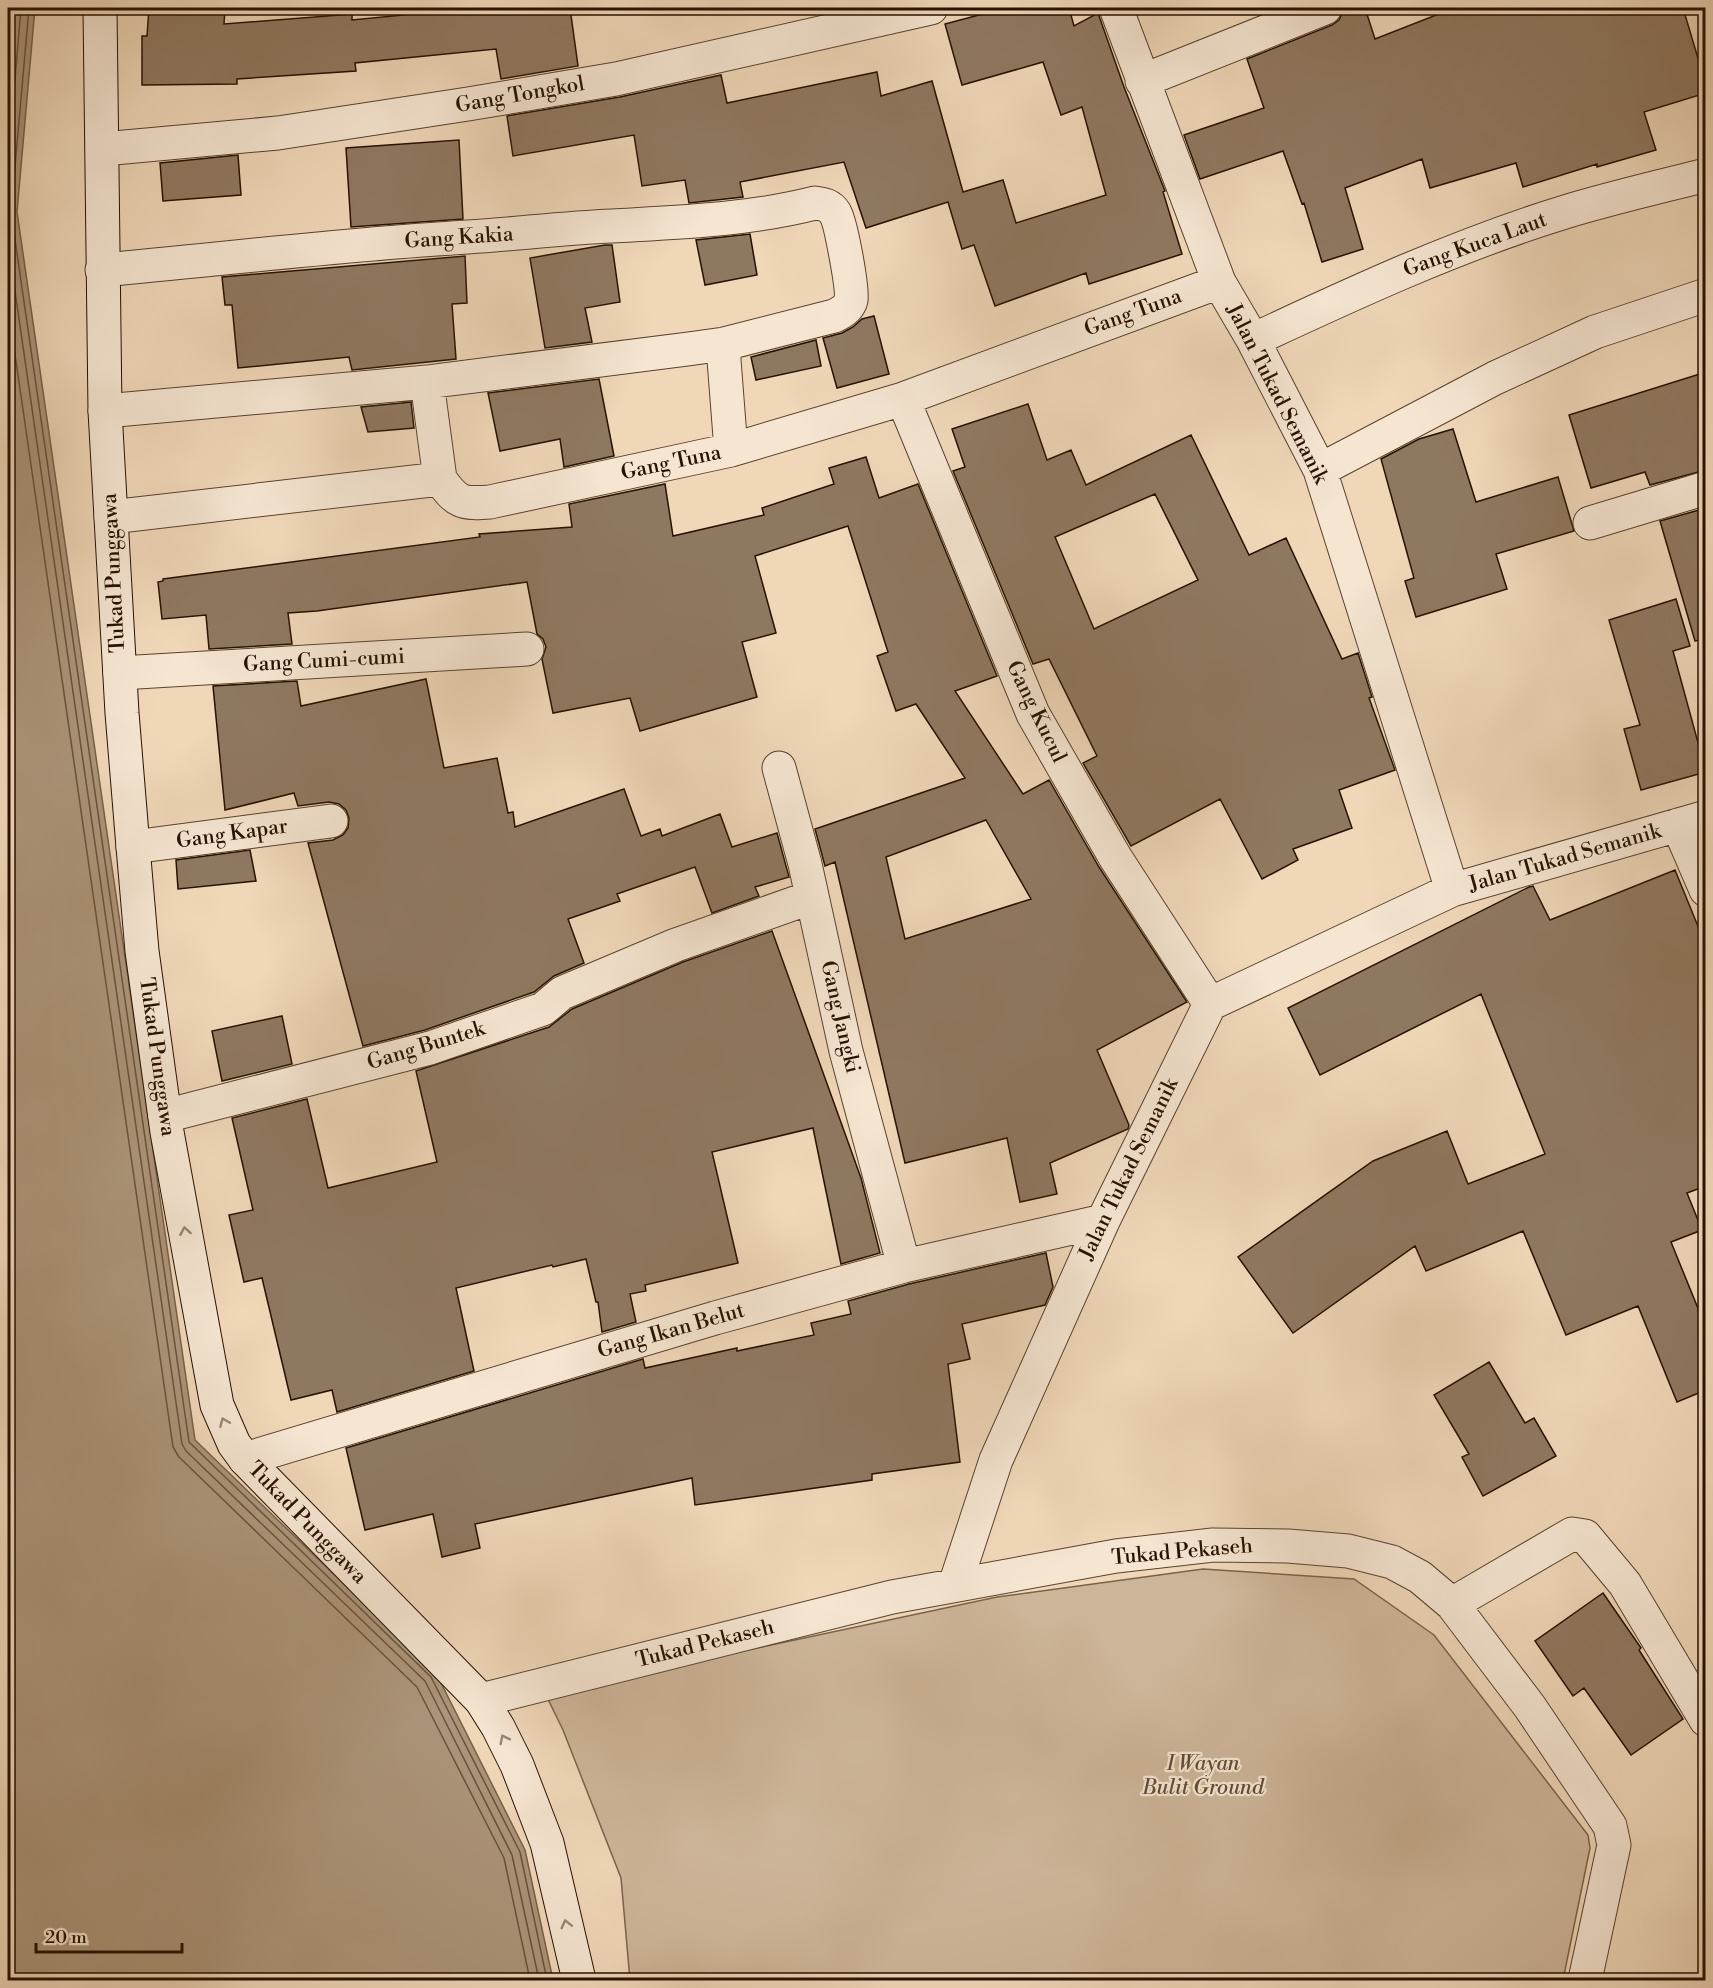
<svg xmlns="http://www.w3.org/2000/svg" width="1713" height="1988" viewBox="0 0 1713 1988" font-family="'Libre Bodoni',serif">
<rect width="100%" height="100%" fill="#efd7b8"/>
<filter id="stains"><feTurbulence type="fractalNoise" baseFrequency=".00333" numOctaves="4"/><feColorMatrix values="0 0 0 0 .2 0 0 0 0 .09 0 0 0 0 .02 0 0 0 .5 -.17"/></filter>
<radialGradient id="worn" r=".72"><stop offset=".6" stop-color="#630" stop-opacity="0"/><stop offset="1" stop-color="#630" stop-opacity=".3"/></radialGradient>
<!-- green -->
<path fill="#cdb599" stroke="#7a634c" stroke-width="1.5" d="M 1203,1569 L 1354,1579 L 1434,1635 L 1588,1835 L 1590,1848 L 1563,1980 L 630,1980 L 621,1878 L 563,1730 L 545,1693 L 997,1597 Z"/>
<!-- water -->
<path fill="#ab9479" stroke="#766049" stroke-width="1.5" d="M 8,8 L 35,8 L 17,212 L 195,1440 L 436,1673 L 525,1850 L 553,1980 L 8,1980 Z"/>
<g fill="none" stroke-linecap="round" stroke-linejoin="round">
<!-- shore -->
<path stroke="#69523c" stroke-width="1.5" d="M 29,8 L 11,212 L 189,1442 L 431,1677 L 520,1852 L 547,1980
M 8,162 L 21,8
M 8,243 L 182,1444 L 186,1451 L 425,1681 L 512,1855 L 539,1980
M 8,306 L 173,1447 L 179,1457 L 417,1687 L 504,1858 L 530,1980"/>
</g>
<!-- building -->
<path fill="#8f7860" stroke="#271100" stroke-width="1.5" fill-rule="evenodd" d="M 149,8 L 225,8 L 224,24 L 352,14 L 352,20 L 475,8 L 570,8 L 578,66 L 501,79 L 496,49 L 355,63 L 356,71 L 237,79 L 237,84 L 142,85 L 142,36 L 147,36 Z
M 1005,8 L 1069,8 L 1074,26 L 1098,13 L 1124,87 L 1165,191 L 1163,192 L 1182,254 L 1089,284 L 1086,273 L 995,306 L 974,245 L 962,249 L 948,202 L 866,228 L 844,162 L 740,182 L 743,197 L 689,203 L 685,180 L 642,186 L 634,135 L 513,156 L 507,116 L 620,97 L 721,75 L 727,103 L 877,72 L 881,96 L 932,81 L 963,192 L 1003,180 L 1016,223 L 1106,195 L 1082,107 L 1061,115 L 1043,62 L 962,85 L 945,24 Z
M 1356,8 L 1365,8 L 1375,39 L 1454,8 L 1683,8 L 1706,85 L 1706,93 L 1644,112 L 1656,150 L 1597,167 L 1597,164 L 1523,187 L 1516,163 L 1430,188 L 1422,159 L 1345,188 L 1363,249 L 1322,262 L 1304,203 L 1302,204 L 1283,151 L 1200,179 L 1184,135 L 1264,108 L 1247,59 L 1332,25 L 1339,20 L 1343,11 Z
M 459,140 L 463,219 L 351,227 L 346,148 Z
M 238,155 L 241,195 L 163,201 L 160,163 Z
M 750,234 L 757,275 L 705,285 L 696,240 Z
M 605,245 L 612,245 L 620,302 L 585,308 L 592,342 L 545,348 L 530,258 Z
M 465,256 L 467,303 L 452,304 L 456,359 L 352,370 L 349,357 L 238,368 L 232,305 L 225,305 L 222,277 Z
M 874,316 L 889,374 L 837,388 L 823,338 L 842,333 L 853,327 L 862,319 Z
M 816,340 L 821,366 L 756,380 L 751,357 Z
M 1706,372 L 1706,470 L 1650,485 L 1645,472 L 1591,488 L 1569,415 Z
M 599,379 L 614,456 L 564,467 L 560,439 L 500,451 L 488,393 Z
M 411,402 L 414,428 L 368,432 L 361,407 Z
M 1028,404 L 1047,460 L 1071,450 L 1086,485 L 1191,435 L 1249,555 L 1286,538 L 1342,659 L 1358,653 L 1372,697 L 1369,698 L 1395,770 L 1339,790 L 1352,828 L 1293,849 L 1298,860 L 1262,879 L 1220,799 L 1131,846 L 1083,763 L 1097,756 L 1049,659 L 1033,664 L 953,471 L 965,467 L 952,429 ZM 1155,494 L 1198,580 L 1094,629 L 1055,537 Z
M 1453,429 L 1476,502 L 1558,477 L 1574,531 L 1496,554 L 1507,589 L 1416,617 L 1405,581 L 1414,578 L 1381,459 L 1419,439 Z
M 866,457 L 879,498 L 918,484 L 997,676 L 955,691 L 1023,794 L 1049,780 L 1099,867 L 1187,1002 L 1097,1050 L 1129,1125 L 1128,1129 L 1050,1163 L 1057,1194 L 1020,1202 L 1007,1138 L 905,1163 L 835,862 L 825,866 L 815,829 L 965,778 L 916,704 L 896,711 L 877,656 L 888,652 L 848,526 L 755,556 L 776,633 L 742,642 L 757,697 L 640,731 L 630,698 L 553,713 L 542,659 L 546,647 L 543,639 L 537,634 L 527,582 L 317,611 L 288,613 L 292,644 L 209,649 L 206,615 L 162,619 L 158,582 L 163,581 L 163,579 L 480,537 L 479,534 L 572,527 L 569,504 L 665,484 L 673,536 L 764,515 L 762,508 L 834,484 L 829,468 ZM 986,820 L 1031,899 L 905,939 L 886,857 Z
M 1706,508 L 1706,639 L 1695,641 L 1660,521 Z
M 1676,599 L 1690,646 L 1673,651 L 1706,772 L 1641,790 L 1624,729 L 1640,725 L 1609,620 Z
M 426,679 L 444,768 L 497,758 L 508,813 L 513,812 L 515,827 L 624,789 L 641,836 L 660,829 L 662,836 L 720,814 L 732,847 L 777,833 L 789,877 L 755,887 L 759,896 L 712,913 L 695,867 L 617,894 L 620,901 L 568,919 L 584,963 L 554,976 L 534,992 L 425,1030 L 363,1046 L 308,843 L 333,840 L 343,835 L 348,828 L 349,818 L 346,810 L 339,804 L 329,802 L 298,806 L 294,793 L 225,810 L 213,686 L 297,681 L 301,706 Z
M 250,850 L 256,881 L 178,889 L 176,860 Z
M 1675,870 L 1706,946 L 1706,1186 L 1687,1193 L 1702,1230 L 1671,1242 L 1706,1328 L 1706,1390 L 1677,1402 L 1638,1306 L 1566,1335 L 1523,1231 L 1426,1271 L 1415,1246 L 1293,1333 L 1238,1257 L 1373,1161 L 1447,1131 L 1468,1184 L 1545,1154 L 1481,994 L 1320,1075 L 1288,1008 L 1529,887 L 1533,886 L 1550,920 Z
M 772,931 L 861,1178 L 880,1253 L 841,1264 L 813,1128 L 712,1152 L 738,1263 L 645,1285 L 646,1291 L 630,1294 L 636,1322 L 602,1332 L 598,1302 L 596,1302 L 586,1259 L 553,1267 L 552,1265 L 456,1288 L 474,1371 L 337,1412 L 332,1390 L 291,1400 L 262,1278 L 244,1282 L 229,1215 L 253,1210 L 232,1118 L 307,1099 L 328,1188 L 437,1162 L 416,1071 L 549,1027 L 572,1009 L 683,962 Z
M 282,1016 L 292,1064 L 222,1081 L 212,1031 Z
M 1046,1253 L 1053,1287 L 1045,1305 L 962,1324 L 970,1359 L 948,1364 L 960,1462 L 872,1474 L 872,1480 L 695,1505 L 692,1478 L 475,1524 L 480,1548 L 442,1557 L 433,1514 L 365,1530 L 346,1448 L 643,1359 L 645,1368 L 737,1348 L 737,1351 L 814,1335 L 811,1323 L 851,1314 L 848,1301 L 909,1284 Z
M 1489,1362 L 1525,1423 L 1534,1418 L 1556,1456 L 1483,1496 L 1462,1457 L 1469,1454 L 1434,1395 Z
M 1603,1593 L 1641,1648 L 1639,1650 L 1683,1719 L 1631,1755 L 1584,1688 L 1573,1696 L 1535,1641 Z"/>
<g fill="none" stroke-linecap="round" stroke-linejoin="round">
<defs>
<path id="street" d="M 1116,8 L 1219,282 L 1253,340 L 1320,470 L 1452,890
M 1142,81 L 1325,8
M 103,149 L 278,133 L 468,104 L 616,79 L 931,8
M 102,270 C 224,259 346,244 468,237 C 516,234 564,228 612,226 C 681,222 748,220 815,203 C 823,204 830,205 835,213 C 841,223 853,289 851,300 C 849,308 841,313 834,316 L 724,344 L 688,349 L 427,382 L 105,411
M 1253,340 C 1354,293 1457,245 1565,212 C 1611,198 1659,187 1706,175
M 724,344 L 724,360 L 731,450
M 427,382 L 440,479
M 903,399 L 1033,714 L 1115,857 L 1210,1004
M 1320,470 L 1495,378 L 1595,332 L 1706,295
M 111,517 L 440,479 C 457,503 462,504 490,502 L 731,450 L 903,399 L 1219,282
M 1590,523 L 1706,488
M 120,673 L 527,649
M 779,768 L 805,864 L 846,1051 L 904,1266
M 1678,825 L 1706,890
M 133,847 L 331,821
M 165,1116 L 430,1048 L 543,1009 L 562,993 L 676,945 L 812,897
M 245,1459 L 715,1318 L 904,1266 L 1103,1221
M 955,1585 L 996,1460 L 1103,1221 L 1210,1004 L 1452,890 L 1706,817
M 1452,1604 L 1572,1534 L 1585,1536 L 1625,1584 L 1706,1720
M 481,1700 L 892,1597 L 1116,1556 L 1213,1545 L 1288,1546 L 1348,1551 L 1392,1562 L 1420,1577 L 1452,1604 L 1530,1707 L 1610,1826 L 1614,1845 L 1585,1980"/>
<path id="secondary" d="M 100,8 L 105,411 L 122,713 L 133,847 L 142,951 L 167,1132 L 217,1405 L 234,1444 L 245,1459 L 481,1700 L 498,1727 L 517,1765 L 547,1843 L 579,1980"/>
</defs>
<!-- street casing -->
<use href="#street" stroke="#59422e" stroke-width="35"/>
<!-- secondary casing -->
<use href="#secondary" stroke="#271100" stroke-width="35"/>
<!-- street -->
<use href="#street" stroke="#f5e5d1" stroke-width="33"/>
<!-- secondary -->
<use href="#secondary" stroke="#f5e5d1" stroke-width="33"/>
</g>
<!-- one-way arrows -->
<defs><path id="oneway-chevron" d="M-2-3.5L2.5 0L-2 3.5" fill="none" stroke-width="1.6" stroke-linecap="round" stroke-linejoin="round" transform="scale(1.5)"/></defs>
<g stroke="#988673">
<use href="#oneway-chevron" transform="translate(185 1231) rotate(-100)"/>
<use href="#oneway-chevron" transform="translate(224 1422) rotate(-113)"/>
<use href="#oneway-chevron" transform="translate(504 1739) rotate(-117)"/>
<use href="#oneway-chevron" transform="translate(566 1924) rotate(-104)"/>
</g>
<g text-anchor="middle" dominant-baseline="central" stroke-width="4.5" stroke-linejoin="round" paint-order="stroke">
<!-- street labels -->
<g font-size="21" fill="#271100" stroke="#f5e5d1">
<text transform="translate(520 95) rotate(-10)">Gang Tongkol</text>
<text transform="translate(459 238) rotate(-4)">Gang Kakia</text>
<text transform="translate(1475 245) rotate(-20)">Gang Kuca Laut</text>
<text transform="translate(1133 313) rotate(-20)">Gang Tuna</text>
<text transform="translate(1277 394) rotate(63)">Jalan Tukad Semanik</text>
<text transform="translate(671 463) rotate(-12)">Gang Tuna</text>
<text transform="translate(114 573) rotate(-93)">Tukad Punggawa</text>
<text transform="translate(324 661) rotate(-3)">Gang Cumi-cumi</text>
<text transform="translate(1036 712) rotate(64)">Gang Kucul</text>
<text transform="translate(232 834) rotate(-8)">Gang Kapar</text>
<text transform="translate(1565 858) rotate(-16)">Jalan Tukad Semanik</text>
<text transform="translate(840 1017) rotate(77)">Gang Jangki</text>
<text transform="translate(426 1046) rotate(-17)">Gang Buntek</text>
<text transform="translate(157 1057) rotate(82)">Tukad Punggawa</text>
<text transform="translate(1129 1169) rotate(-64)">Jalan Tukad Semanik</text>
<text transform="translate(671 1331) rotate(-16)">Gang Ikan Belut</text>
<text transform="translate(307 1523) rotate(46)">Tukad Punggawa</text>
<text transform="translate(1182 1552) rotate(-5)">Tukad Pekaseh</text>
<text transform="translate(705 1644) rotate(-14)">Tukad Pekaseh</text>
</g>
<!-- park labels -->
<g font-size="21" font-style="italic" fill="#614a36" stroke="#f5e5d1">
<text x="1203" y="1764">I Wayan<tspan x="1203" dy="24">Bulit Ground</tspan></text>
</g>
</g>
<!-- margin -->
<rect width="1713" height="1988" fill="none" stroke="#efd7b8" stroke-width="30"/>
<rect x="9" y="9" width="1695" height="1970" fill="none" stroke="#271100" stroke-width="3"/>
<rect x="15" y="15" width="1683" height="1958" fill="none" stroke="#271100" stroke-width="1.5"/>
<!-- scale -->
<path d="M36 1943v9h146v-9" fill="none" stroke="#271100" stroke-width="3"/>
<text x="45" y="1943" font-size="18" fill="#271100" stroke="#f5e5d1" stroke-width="4.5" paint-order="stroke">20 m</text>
<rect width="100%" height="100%" filter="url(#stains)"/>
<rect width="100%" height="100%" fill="url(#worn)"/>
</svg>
